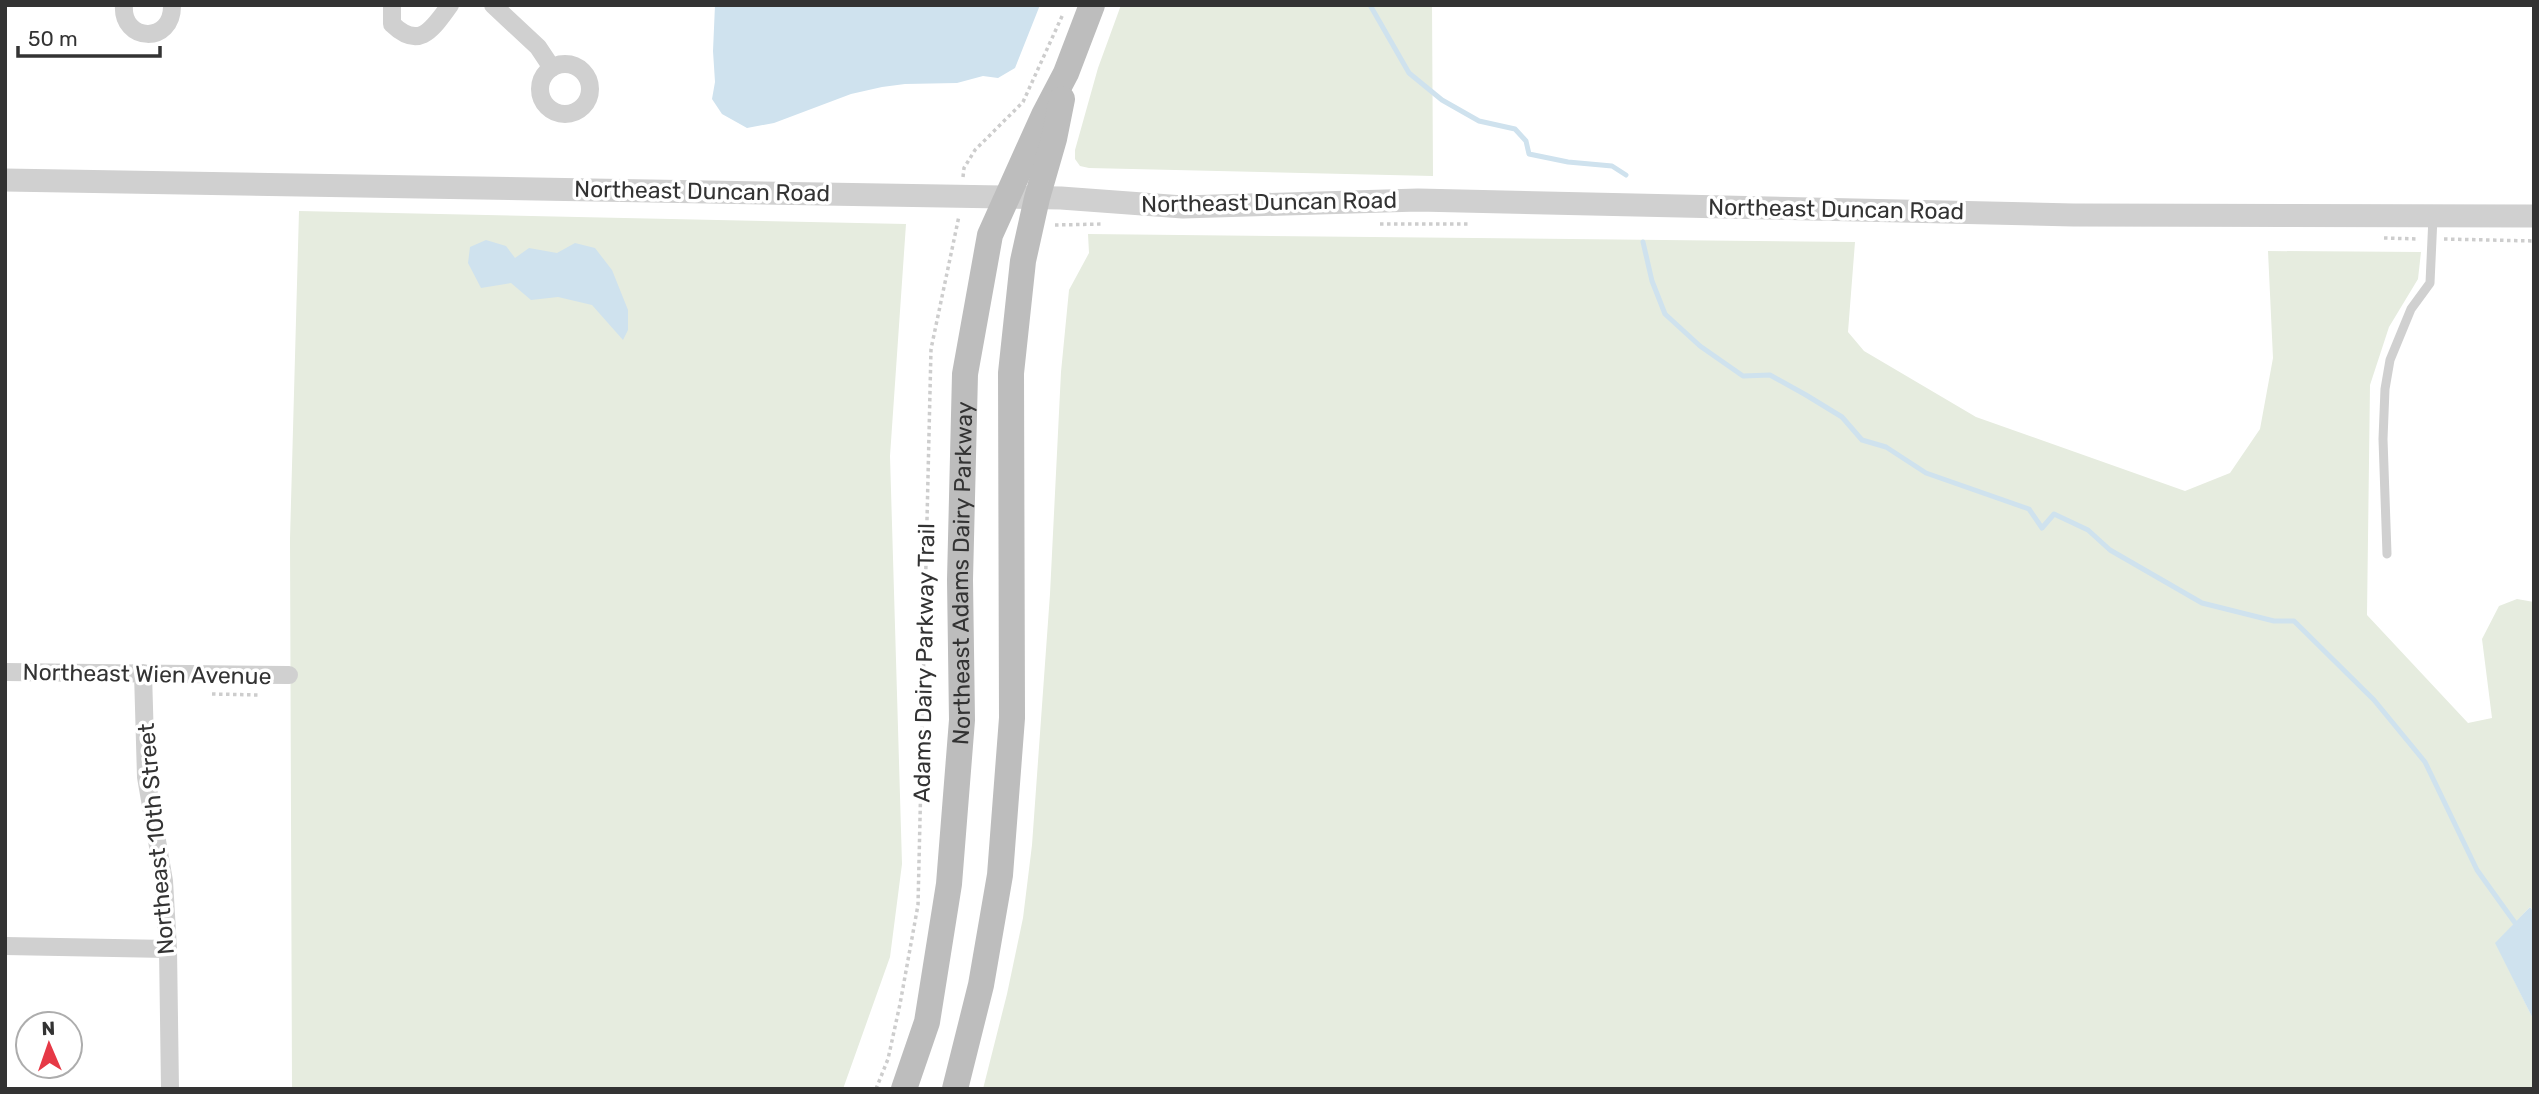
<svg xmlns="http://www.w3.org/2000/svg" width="2539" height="1094" viewBox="0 0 2539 1094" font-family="Rubik,sans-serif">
<rect width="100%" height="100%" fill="#fff"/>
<!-- green -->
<path fill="#e6ecdf" d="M 1121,5 L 1432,5 L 1433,176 L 1089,168 L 1080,166 L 1075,159 L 1075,150 L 1098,68 Z
M 299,211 L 906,224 L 890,456 L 902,864 L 890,957 L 843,1089 L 292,1089 L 290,539 Z
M 1088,234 L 1855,242 L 1848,332 L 1864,351 L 1976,417 L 2185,491 L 2230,473 L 2260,429 L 2273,358 L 2268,251 L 2421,252 L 2418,279 L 2389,327 L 2370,385 L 2367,615 L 2468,723 L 2492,718 L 2482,639 L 2499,606 L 2517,599 L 2534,602 L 2534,912 L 2530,907 L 2496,943 L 2534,1021 L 2534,1089 L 983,1089 L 1007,994 L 1023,918 L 1032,845 L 1050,594 L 1061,372 L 1069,290 L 1089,253 Z"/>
<!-- water -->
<path fill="#cfe2ee" d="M 715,5 L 1040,5 L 1015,68 L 998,78 L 983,76 L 957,83 L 905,84 L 882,87 L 851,94 L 774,123 L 747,128 L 722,114 L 712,99 L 715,82 L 713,51 Z
M 486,240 L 506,246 L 515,258 L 529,248 L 557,253 L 575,243 L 595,248 L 612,270 L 628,310 L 628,330 L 623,340 L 592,305 L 558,297 L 531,300 L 511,283 L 481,288 L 468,263 L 470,247 Z
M 2530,907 L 2534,912 L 2534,1021 L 2495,943 Z"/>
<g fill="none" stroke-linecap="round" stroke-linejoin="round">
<!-- stream -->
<path stroke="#cfe2ee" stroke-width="5" d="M 1370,5 L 1409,73 L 1442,100 L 1479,121 L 1515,129 L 1526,141 L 1529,154 L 1568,162 L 1612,166 L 1626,175
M 1643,242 L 1652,281 L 1665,314 L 1700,346 L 1743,376 L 1770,375 L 1806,395 L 1842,417 L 1862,440 L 1886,447 L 1926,473 L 2029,509 L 2042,528 L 2054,514 L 2088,530 L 2110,550 L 2202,603 L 2274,621 L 2294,621 L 2374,700 L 2425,762 L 2477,870 L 2518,927"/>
<!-- path -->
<path stroke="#cdcdcd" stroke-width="3.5" stroke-dasharray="3.5 3.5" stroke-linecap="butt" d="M 963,177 L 964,168 L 975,150 L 1023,102 L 1063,14
M 1380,224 L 1470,224
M 1055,225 L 1103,224
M 2384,238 L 2419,239
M 2444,239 L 2534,241
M 212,694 L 259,695
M 876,1089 L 888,1059 L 900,1004 L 918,905 L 931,349 L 959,216"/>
<!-- service -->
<path stroke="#d0d0d0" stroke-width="9" d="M 2387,554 L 2383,439 L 2385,389 L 2390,360 L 2411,309 L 2430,283 L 2433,217"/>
<!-- minor -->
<path stroke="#d0d0d0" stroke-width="18" d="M 124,5 C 121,42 173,45 172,5
M 392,5 L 392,24 C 420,51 433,28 450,5
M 493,5 L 538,47 L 552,68
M540 89a25 25 0 1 1 50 0a25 25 0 1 1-50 0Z
M 5,672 L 289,675
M 143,673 L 146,777 L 164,881 L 168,949 L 170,1089
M 5,946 L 168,949"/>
<!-- tertiary -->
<path stroke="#d0d0d0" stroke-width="23" d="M 5,180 L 1061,198 L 1183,207 L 1418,200 L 2073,215 L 2534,216"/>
<!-- secondary -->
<g stroke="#bdbdbd" stroke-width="26">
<path id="s1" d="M 904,1089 L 927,1022 L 949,884 L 962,720 L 960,580 L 965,374 L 990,235 L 1044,115 L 1066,73 L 1092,5"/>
<path d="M 955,1089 L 981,985 L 1000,875 L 1012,718 L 1011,373 L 1023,261 L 1037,198 L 1054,139 L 1062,99"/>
</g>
</g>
<g text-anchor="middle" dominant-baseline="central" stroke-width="7" stroke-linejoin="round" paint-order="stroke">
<!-- street labels -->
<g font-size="23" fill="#333" stroke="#fff">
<text transform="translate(702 191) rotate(1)">Northeast Duncan Road</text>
<text transform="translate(1269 202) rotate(-1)">Northeast Duncan Road</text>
<text transform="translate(1836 209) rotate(1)">Northeast Duncan Road</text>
<text stroke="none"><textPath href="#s1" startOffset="522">Northeast Adams Dairy Parkway</textPath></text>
<text transform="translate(924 663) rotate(-89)">Adams Dairy Parkway Trail</text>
<text transform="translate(147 674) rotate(1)">Northeast Wien Avenue</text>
<text transform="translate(156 839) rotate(-95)">Northeast 10th Street</text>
</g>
</g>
<!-- border -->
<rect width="2539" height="1094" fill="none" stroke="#333333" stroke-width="14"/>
<!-- north arrow -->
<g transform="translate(49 1045) rotate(358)"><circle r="33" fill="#ffffff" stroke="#adadad" stroke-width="2"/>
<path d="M0-5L12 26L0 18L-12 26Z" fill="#e63946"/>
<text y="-10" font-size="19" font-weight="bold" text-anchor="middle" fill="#333333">N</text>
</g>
<!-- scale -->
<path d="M18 46v10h142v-10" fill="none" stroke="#333333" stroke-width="3.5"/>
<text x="28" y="46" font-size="21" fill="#333333" stroke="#ffffff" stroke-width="5" paint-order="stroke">50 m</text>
</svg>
